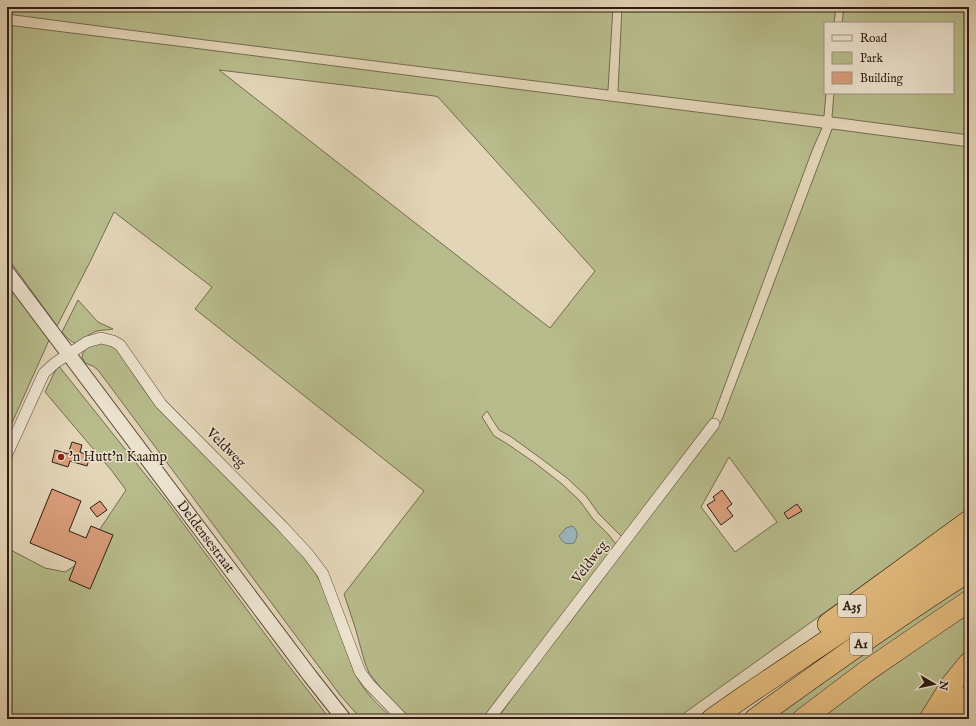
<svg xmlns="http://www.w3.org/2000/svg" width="976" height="726" viewBox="0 0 976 726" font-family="'IM FELL English',serif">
<rect width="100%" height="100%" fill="#e3d5b7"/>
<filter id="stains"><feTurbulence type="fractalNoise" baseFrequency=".005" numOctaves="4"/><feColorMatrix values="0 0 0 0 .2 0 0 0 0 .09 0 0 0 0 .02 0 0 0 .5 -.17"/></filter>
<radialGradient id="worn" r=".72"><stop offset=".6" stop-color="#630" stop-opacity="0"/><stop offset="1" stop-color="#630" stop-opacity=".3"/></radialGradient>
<!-- green -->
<path fill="#b8bc8c" stroke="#746c50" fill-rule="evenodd" d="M 7,7 L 613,7 L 608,90 L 198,39 L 7,14 Z
M 622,7 L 836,7 L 834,23 L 825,23 L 825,93 L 826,93 L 824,116 L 618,91 Z
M 844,7 L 969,7 L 969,135 L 832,117 L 834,93 L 953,93 L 953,23 L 842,23 Z
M 7,25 L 193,48 L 822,128 L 813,148 L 713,417 L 622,537 L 599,514 L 586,496 L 567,478 L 539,457 L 510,436 L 499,430 L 487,411 L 482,417 L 494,436 L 506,443 L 535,463 L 562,484 L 580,501 L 593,519 L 608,534 L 616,544 L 616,546 L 484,719 L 410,719 L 387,696 L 369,673 L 365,663 L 355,627 L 344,594 L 424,491 L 195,309 L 212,287 L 114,212 L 90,262 L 57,326 L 7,257 ZM 219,70 L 435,96 L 438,97 L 595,271 L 550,328 Z
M 832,129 L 969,147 L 969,509 L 676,719 L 497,719 L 531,672 L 594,591 L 621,553 L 716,430 L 722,420 ZM 729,457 L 777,522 L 735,552 L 701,507 Z
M 7,279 L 50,338 L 7,434 Z
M 78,300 L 98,322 L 113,329 C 108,330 101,330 97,331 C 79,337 80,354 62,332 Z
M 108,343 L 116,348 L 144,390 L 157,407 L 300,552 L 316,574 L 322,585 L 355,674 C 366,694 377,704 393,719 L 361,719 L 340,695 L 305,648 L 98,370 L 93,366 L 85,363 L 82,357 L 83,353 L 86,348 L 91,344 Z
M 58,365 L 168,503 L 282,657 L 330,719 L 7,719 L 7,548 L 45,568 L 65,572 L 76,565 L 126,490 L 112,471 L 45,392 Z
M 969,579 L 969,590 L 874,654 L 787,719 L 764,719 Z
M 969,614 L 969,649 L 945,680 L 921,719 L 817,719 L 940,633 Z"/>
<!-- water -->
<path fill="#9bb5bb" stroke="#707878" d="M 572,526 C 579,531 578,536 574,543 C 566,545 563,543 559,536 L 566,528 Z"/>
<!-- building -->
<path fill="#d99e7b" stroke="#2f1c13" d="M 72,442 L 82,445 L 80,452 L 90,456 L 87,466 L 70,461 L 68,467 L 52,462 L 55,450 L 68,454 Z
M 52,489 L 81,501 L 69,531 L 86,538 L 91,526 L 113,535 L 90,589 L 69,580 L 76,562 L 30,543 Z
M 722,490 L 732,504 L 727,508 L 733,516 L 721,525 L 707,505 L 715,500 L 713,497 Z
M 100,501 L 107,510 L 97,517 L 90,508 Z
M 797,504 L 802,511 L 788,519 L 784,513 Z"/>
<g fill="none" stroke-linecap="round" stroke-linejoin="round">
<defs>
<path id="minor" d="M 7,454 L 38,386 L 44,373 L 55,363 L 87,342 L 101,338 L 113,341 L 120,345 L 161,404 L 282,526 L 308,554 L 323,574 L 360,672 L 369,684 L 403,719
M 489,719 L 714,424"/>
<g id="tertiary">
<path id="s1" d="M 7,272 L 310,676 L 344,719"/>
</g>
<path id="motorway" d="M 828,624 L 969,521
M 712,719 L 742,698 L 940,565 L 969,547
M 755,719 C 825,668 896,618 969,571
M 803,719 L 868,670 L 969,601
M 930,719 L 951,685 L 969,663
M 951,719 L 969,696"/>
</defs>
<!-- minor casing -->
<use href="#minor" stroke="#5c4a3c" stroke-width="12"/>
<!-- tertiary casing -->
<use href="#tertiary" stroke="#5c4a3c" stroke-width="16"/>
<!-- motorway casing -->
<use href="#motorway" stroke="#2f1c13" stroke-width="22"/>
<!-- minor -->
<use href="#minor" stroke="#ede4d0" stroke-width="11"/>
<!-- tertiary -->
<use href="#tertiary" stroke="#ede4d0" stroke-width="14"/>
<!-- motorway -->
<use href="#motorway" stroke="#e2ba7c" stroke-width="21"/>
</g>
<!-- markers -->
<circle fill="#8f2418" stroke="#ede4d0" stroke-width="1.5" cx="61" cy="457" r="4"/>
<g text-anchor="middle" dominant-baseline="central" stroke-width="3" stroke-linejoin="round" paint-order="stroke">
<!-- shield labels -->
<g fill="#ede4d0" stroke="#68584c" stroke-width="1">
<rect x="838" y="595" width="28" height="22" rx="3"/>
<rect x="850" y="633" width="22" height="22" rx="3"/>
</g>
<g font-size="13" font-weight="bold" fill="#2f1c13">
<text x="852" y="606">A35</text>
<text x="861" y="644">A1</text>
</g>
<!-- street labels -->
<g font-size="14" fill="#2f1c13" stroke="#ede4d0">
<text transform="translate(226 448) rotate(45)">Veldweg</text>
<text stroke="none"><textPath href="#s1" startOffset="331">Deldensestraat</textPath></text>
<text transform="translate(590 562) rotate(-53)">Veldweg</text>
</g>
<!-- poi labels -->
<g font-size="14" fill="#2f1c13" stroke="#ede4d0" text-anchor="start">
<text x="69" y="457">'n Hutt'n Kaamp</text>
</g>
</g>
<!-- margin -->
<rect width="976" height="726" fill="none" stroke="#e3d5b7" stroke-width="24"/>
<rect x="8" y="8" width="960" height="710" fill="none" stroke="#2f1c13" stroke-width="2"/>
<rect x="12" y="12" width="952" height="702" fill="none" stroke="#2f1c13"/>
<!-- legend -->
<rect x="824" y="22" width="130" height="72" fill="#ede4d0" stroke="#a19484"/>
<rect x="832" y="35" width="20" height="6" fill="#ede4d0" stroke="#a19484"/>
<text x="860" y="42" font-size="12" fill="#2f1c13">Road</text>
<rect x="832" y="52" width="20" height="12" fill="#b8bc8c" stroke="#a19484"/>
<text x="860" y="62" font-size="12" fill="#2f1c13">Park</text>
<rect x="832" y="72" width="20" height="12" fill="#d99e7b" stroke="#a19484"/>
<text x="860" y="82" font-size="12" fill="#2f1c13">Building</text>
<!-- north arrow -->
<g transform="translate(934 684) rotate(99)" stroke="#ede4d0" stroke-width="3" paint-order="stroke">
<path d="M0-3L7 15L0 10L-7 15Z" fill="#2f1c13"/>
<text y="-6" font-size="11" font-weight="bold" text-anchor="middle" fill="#2f1c13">N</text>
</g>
<rect width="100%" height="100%" filter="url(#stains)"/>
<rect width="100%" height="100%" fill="url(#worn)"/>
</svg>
